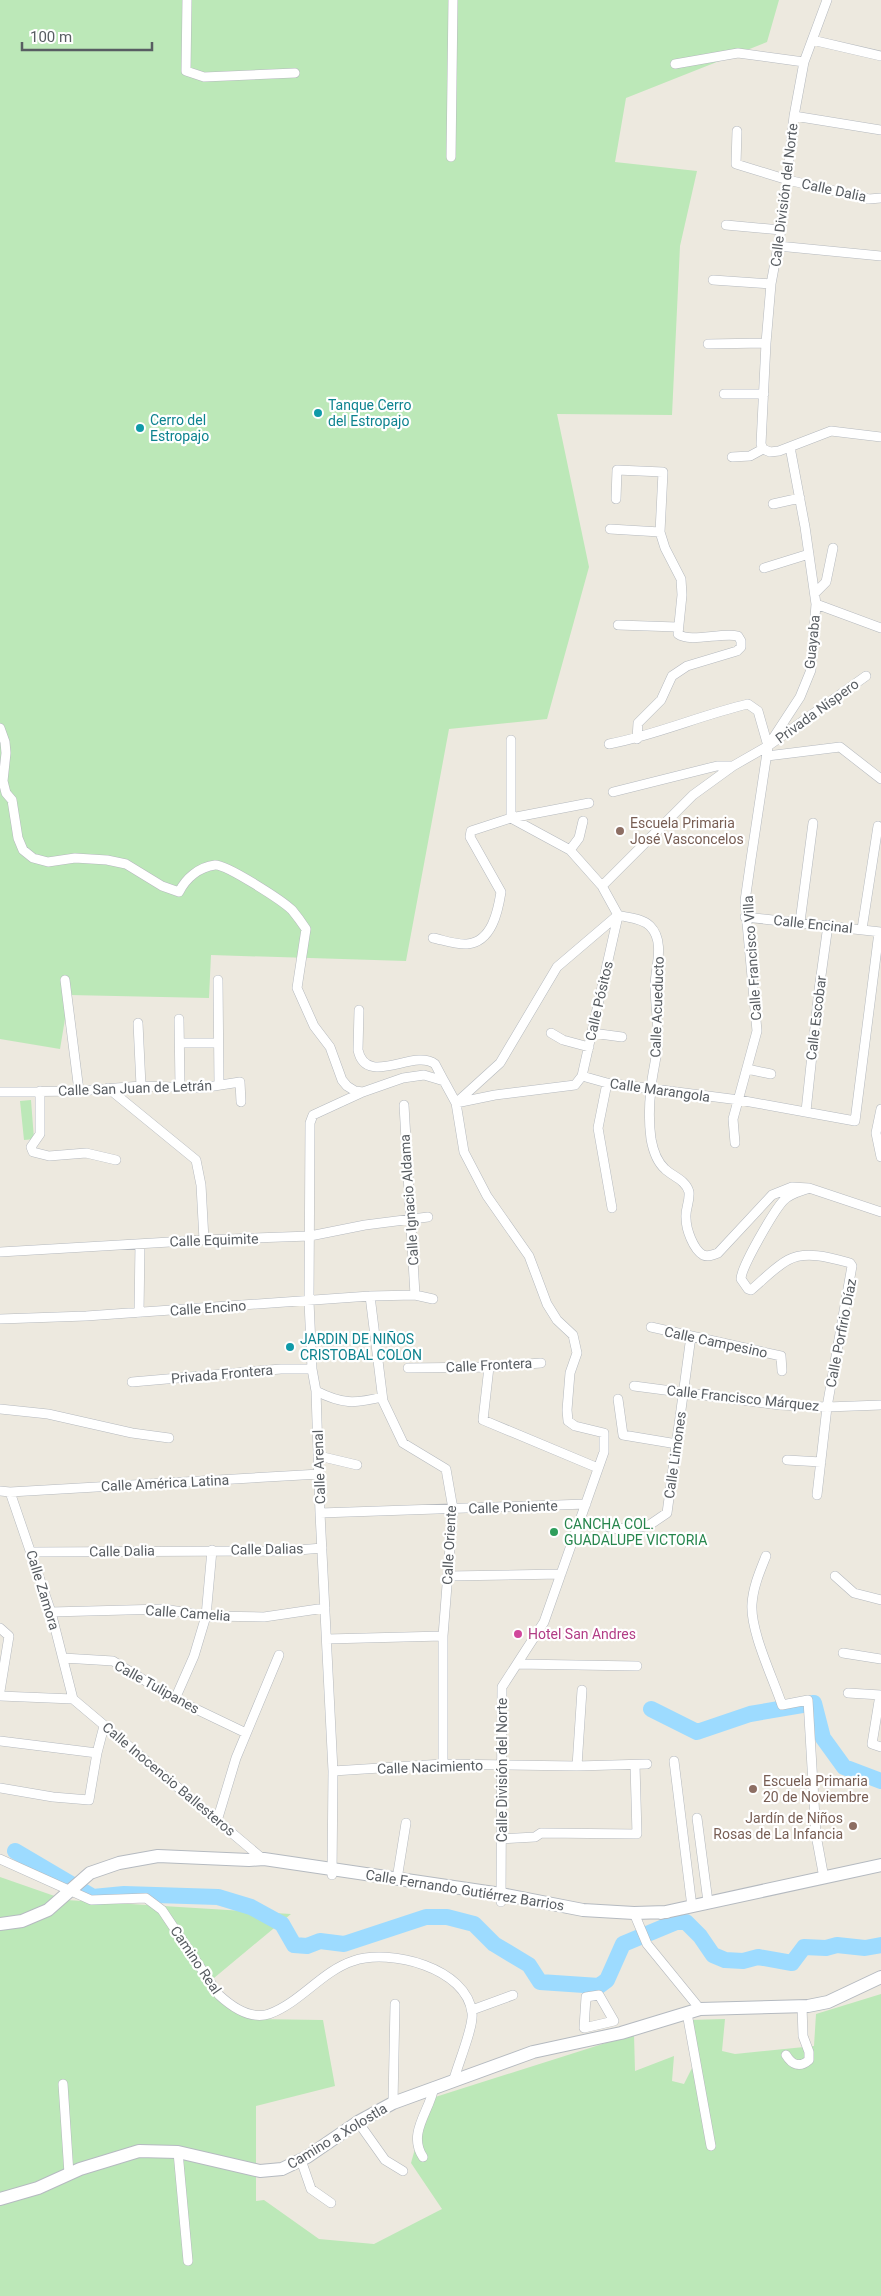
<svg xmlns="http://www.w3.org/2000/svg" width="881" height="2296" viewBox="0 0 881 2296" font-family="Roboto,sans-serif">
<rect width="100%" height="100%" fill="#ede9df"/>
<!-- green -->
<path fill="#bce8b8" d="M 0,0 L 779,0 L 767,42 L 626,98 L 615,162 L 697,171 L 680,246 L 672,415 L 557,414 L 589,567 L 547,719 L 449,729 L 406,961 L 211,955 L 209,998 L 69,995 L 60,1049 L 0,1039 Z
M 31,1100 L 34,1139 L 24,1140 L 20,1101 Z
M 0,1877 L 66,1900 L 291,1914 L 208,1983 L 250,2019 L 323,2020 L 335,2086 L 256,2106 L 256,2201 L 264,2200 L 319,2239 L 374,2244 L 442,2209 L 411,2163 L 429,2099 L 634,2034 L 635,2071 L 674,2056 L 672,2081 L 684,2084 L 694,2064 L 690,2020 L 725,2019 L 722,2051 L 735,2054 L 814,2046 L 816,2014 L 881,1994 L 881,2296 L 0,2296 Z"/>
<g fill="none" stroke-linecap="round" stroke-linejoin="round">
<!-- river -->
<path stroke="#9ddbff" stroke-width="16" d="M 651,1709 L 697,1732 L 750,1714 L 814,1703 L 823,1738 L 844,1767 L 881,1781
M 15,1851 L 93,1897 L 124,1894 L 218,1897 L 251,1907 L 282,1924 L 294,1945 L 307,1946 L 320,1941 L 344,1944 L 426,1917 L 447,1917 L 474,1924 L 494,1944 L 529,1965 L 540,1982 L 599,1986 L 607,1980 L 623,1944 L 676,1922 L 686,1922 L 700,1936 L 713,1955 L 725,1960 L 743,1961 L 758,1957 L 792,1963 L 804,1947 L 826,1948 L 837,1945 L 865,1948 L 881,1945"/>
<defs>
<path id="street" d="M 187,0 L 186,71 L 204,77 L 295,73
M 812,40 L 881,56
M 675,64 L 738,53 L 804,62
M 794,116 L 881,130
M 737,131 L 736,164 L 788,180 L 869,199 L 881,198
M 451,157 L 453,0
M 726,225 L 781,230
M 778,246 L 881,256
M 713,280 L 771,284
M 708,344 L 766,343
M 724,394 L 764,394
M 763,449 L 761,444 L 766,343 L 771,284 L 781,230 L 794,116 L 804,62 L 827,0
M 763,449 L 770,452 L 779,451 L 831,431 L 881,437
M 732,457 L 750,456 L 763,449
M 616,499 L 617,470 L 663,472 L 660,532 L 665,548 L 681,579 L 682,595 L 678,634 C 690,643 722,632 738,636 L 741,641 L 741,647 L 737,651 L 687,666 L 672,676 L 661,700 L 638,723 L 637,739
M 773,504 L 800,498
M 610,529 L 660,532
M 764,568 L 809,554
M 815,593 L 826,582 L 833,548
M 816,604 L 881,628
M 618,625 L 677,627
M 0,728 L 5,742 L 6,753 L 3,781 L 6,793 L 12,800 L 18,838 L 23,850 L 33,858 L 48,862 L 75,858 L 107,860 L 126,864 L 162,886 L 179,892 C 186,878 199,867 215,865 C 226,864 283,901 292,910 C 297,916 302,923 306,929 L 297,988 L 314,1026 L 330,1047 L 342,1080 L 347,1086 L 355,1091 L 363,1092 L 403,1078 L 424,1075 L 444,1081 L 456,1103 L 495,1095 L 575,1085 L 582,1076 L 618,916
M 609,744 C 656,735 701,715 748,704 L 758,711 L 768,746
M 767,756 L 840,747 L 881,779
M 613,792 L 717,766 L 733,766
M 511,818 L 570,850 L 602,886 L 618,915
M 511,818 L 511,740
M 570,850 L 579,838 L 583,821
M 602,886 L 693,795 L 733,766 L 768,746 L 866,676
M 618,915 C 628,918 642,918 650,926 C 665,941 656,966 655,984 C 655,1002 658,1019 658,1037 C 658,1055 652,1072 651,1089 C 649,1105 649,1124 651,1139 C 653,1150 656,1161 665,1169 C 672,1176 686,1180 689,1192 C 690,1202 685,1209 686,1218 C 686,1229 693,1249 703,1255 C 708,1257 713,1255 718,1253 L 772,1195 L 792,1187 L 809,1188 L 881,1212
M 745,917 L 881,932
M 800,922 L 813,823
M 862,929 L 878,826
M 433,938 C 443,940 457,945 467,944 C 492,942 498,911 501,892 L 470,837 L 471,831 L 511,818 L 589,803
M 65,980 L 79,1091
M 218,980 L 219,1085
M 359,1010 L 358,1050 C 366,1088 414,1048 435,1064 L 444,1081
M 179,1019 L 180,1087
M 138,1023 L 141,1086
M 551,1033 L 563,1040 L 589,1047
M 592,1033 L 622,1037
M 181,1043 L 217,1043
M 747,1069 L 771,1074
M 582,1076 L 607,1083 L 739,1100 L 855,1121 L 879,932
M 607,1083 L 598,1128 L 612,1208
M 108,1088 L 196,1160 L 201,1185 L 204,1240
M 40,1091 L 40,1134 L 31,1147 L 33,1152 L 49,1156 L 86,1153 L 116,1160
M 0,1092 L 79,1091 L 141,1086 L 201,1088 L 240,1082 L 241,1102
M 404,1105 L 415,1295
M 881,1109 L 876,1133 L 881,1157
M 806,1111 L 819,990 L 828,925
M 735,1143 L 733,1119 L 757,1031 L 745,901 L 751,859 L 768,746 L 800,697 L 811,670 L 816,604 L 805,527 L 790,447
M 807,1189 C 798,1192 789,1194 783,1201 C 774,1211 741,1267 741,1279 L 748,1289 L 751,1290 C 763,1280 775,1267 788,1260 C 806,1250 832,1258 850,1263 L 852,1266 L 827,1407 L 817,1495
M 0,1252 L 204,1240 L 310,1236 L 365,1225 L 428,1217
M 370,1296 L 383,1401 L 403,1443 L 446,1469 L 453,1509 L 443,1636 L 443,1764
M 139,1313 L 140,1244
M 0,1319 L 86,1316 L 370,1296 L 415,1295 L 433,1299
M 651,1327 L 781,1356 L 782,1371
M 489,1367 L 483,1420 L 598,1468
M 408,1368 L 489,1367 L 541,1363
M 132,1382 L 281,1369 L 312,1369
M 634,1386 L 780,1405 L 827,1407 L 881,1405
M 316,1391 C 342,1404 354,1404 382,1397
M 618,1399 L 623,1435 L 677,1444
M 0,1409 L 48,1414 L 132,1433 L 169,1438
M 319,1456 L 357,1465
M 787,1460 L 821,1462
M 0,1491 L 10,1492 L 320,1474
M 10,1492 L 51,1612 L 73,1699
M 320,1513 L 586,1504
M 581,1520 L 617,1529 L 648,1526 L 667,1513 L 691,1336
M 32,1552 L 287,1551 L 322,1548
M 766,1556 C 760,1571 753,1587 752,1604 C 750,1631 773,1678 782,1705 L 808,1700 L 816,1835 L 824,1878
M 448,1576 L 561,1574
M 835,1576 L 854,1593 L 881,1600
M 51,1612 L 164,1609 L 206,1616 L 264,1617 L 325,1608
M 0,1628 L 9,1636 L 0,1691
M 327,1639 L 443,1636
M 843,1653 L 881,1659
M 63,1658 L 113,1661 L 175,1699 L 246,1733
M 517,1664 L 637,1666
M 848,1693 L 881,1695
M 880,1695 L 872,1744 L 881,1747
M 0,1696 L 73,1699
M 73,1699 L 264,1860
M 175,1699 L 194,1656 L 206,1616 L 212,1550
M 0,1741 L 97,1753
M 674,1761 L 692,1907
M 577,1766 L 582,1690
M 333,1771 L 443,1764 L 577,1766 L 647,1764
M 0,1788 L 53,1797 L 89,1800 L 97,1753 L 104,1726
M 697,1818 L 708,1902
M 217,1821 L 236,1758 L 279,1655
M 501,1839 L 535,1837 L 541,1833 L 637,1834 L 635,1765
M 0,1859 L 91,1900 L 146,1898 L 162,1910 L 219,1995 C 232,2007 250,2020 269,2014 C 300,2003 322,1971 353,1961 C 390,1948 467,1968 472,2013 C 474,2026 458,2064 454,2079
M 332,1875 L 333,1771 L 320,1513 L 316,1391 L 312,1369 L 309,1301 L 310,1123 L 313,1115 L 363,1092
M 397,1879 L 406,1823
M 501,1902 L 502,1687 L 544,1622 L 604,1452 L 604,1433 L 575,1426 L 568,1421 L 567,1410 L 570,1373 L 577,1353 L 573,1335 L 557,1320 L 547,1304 L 529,1256 L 487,1196 L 464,1152 L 456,1103 L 500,1063 L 557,967 L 618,915
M 634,1913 L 647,1944 L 700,2009
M 599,1995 L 614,2021 L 584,2028 L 586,1997 Z
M 472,2010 L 513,1995
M 687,2013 L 711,2146
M 786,2055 C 792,2065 800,2068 809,2060 L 809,2052 L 803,2036 L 802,2006
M 63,2084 L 69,2174
M 393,2103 L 395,2004
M 358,2122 L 385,2160 L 403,2171
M 178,2152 L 188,2261
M 423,2157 C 407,2133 430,2111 434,2087
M 301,2160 L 311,2189 L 331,2203"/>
<path id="secondary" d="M 661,1913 L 881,1865
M 0,1924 L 22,1921 L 48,1910 L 90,1873 L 119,1863 L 158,1856 L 249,1860 L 264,1859 L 501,1894 L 583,1910 L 634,1913 L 667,1912
M 0,2199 L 38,2188 L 80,2169 L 139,2151 L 178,2152 L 260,2171 L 282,2169 L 307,2157 L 358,2122 L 393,2103 L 533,2052 L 621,2033 L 700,2009 L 808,2006 L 828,2002 L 881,1977"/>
</defs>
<!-- street casing -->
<use href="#street" stroke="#b5b9be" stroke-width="10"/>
<!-- secondary casing -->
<use href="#secondary" stroke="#b5bac0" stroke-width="14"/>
<!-- street -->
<use href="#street" stroke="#fff" stroke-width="9"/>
<!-- secondary -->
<use href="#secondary" stroke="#fff" stroke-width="12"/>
</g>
<!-- markers -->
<g fill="#0f9aa8" stroke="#fff" stroke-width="2">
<circle cx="318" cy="413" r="5"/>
<circle cx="140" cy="428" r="5"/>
<circle cx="290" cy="1347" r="5"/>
</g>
<g fill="#8d6e63" stroke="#fff" stroke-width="2">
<circle cx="620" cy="831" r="5"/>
<circle cx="753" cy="1789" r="5"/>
<circle cx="853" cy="1826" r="5"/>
</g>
<circle fill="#2e9e5b" stroke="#fff" stroke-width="2" cx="554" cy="1532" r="5"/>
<circle fill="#d1479c" stroke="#fff" stroke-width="2" cx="518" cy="1634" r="5"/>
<g text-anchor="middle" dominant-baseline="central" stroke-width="4.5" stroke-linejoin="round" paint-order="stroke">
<!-- street labels -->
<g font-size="14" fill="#585d62" stroke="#fff">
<text transform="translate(834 190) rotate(12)">Calle Dalia</text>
<text transform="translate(784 195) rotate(-83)">Calle División del Norte</text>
<text transform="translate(812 642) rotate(-84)">Guayaba</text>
<text transform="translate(817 711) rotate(-36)">Privada Níspero</text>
<text transform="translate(813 924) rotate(6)">Calle Encinal</text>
<text transform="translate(752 958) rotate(-94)">Calle Francisco Villa</text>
<text transform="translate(599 1001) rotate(-77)">Calle Pósitos</text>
<text transform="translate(657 1007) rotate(-88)">Calle Acueducto</text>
<text transform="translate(816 1018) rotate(-83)">Calle Escobar</text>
<text transform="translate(135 1088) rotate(-2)">Calle San Juan de Letrán</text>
<text transform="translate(660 1090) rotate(8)">Calle Marangola</text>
<text transform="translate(409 1200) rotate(-94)">Calle Ignacio Aldama</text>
<text transform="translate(214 1240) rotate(-2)">Calle Equimite</text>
<text transform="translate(208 1308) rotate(-4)">Calle Encino</text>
<text transform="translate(841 1333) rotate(-79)">Calle Porfirio Díaz</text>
<text transform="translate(716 1342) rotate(12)">Calle Campesino</text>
<text transform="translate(489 1365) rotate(-3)">Calle Frontera</text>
<text transform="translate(222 1374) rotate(-5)">Privada Frontera</text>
<text transform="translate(743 1398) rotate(6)">Calle Francisco Márquez</text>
<text transform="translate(675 1455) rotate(-82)">Calle Limones</text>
<text transform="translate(319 1467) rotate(-92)">Calle Arenal</text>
<text transform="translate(165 1483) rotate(-3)">Calle América Latina</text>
<text transform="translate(513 1507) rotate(-2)">Calle Poniente</text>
<text transform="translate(449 1545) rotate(-87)">Calle Oriente</text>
<text transform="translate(267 1549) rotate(-1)">Calle Dalias</text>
<text transform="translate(122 1551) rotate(-1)">Calle Dalia</text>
<text transform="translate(43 1590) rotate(73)">Calle Zamora</text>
<text transform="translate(188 1613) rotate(4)">Calle Camelia</text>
<text transform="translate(157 1687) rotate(29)">Calle Tulipanes</text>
<text transform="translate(430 1767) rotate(-2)">Calle Nacimiento</text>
<text transform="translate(502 1770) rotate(-90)">Calle División del Norte</text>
<text transform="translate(169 1779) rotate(40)">Calle Inocencio Ballesteros</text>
<text transform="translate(465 1890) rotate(9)">Calle Fernando Gutiérrez Barrios</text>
<text transform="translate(196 1960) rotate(56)">Camino Real</text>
<text transform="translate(337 2136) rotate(-31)">Camino a Xolostla</text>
</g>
<!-- culture labels -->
<g font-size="14" fill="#0d838f" stroke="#fff" text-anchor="start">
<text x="328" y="405">Tanque Cerro<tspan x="328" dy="16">del Estropajo</tspan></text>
<text x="150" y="420">Cerro del<tspan x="150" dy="16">Estropajo</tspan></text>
<text x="300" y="1339">JARDIN DE NIÑOS<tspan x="300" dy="16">CRISTOBAL COLON</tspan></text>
</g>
<!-- education labels -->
<g font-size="14" fill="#785e54" stroke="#fff" text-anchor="start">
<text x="630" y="823">Escuela Primaria<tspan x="630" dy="16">José Vasconcelos</tspan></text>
<text x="763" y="1781">Escuela Primaria<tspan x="763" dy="16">20 de Noviembre</tspan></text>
<text x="843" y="1818" text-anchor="end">Jardín de Niños<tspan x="843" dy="16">Rosas de La Infancia</tspan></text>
</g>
<!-- leisure labels -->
<g font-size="14" fill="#27864d" stroke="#fff" text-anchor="start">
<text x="564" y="1524">CANCHA COL.<tspan x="564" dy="16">GUADALUPE VICTORIA</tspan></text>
</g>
<!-- hotel labels -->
<g font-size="14" fill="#b23c85" stroke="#fff" text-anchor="start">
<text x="528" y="1634">Hotel San Andres</text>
</g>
</g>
<!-- scale -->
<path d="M22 42v8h130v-8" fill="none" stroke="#585d62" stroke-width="2.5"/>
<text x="30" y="42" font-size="15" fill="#585d62" stroke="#ffffff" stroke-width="4" paint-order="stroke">100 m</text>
</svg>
